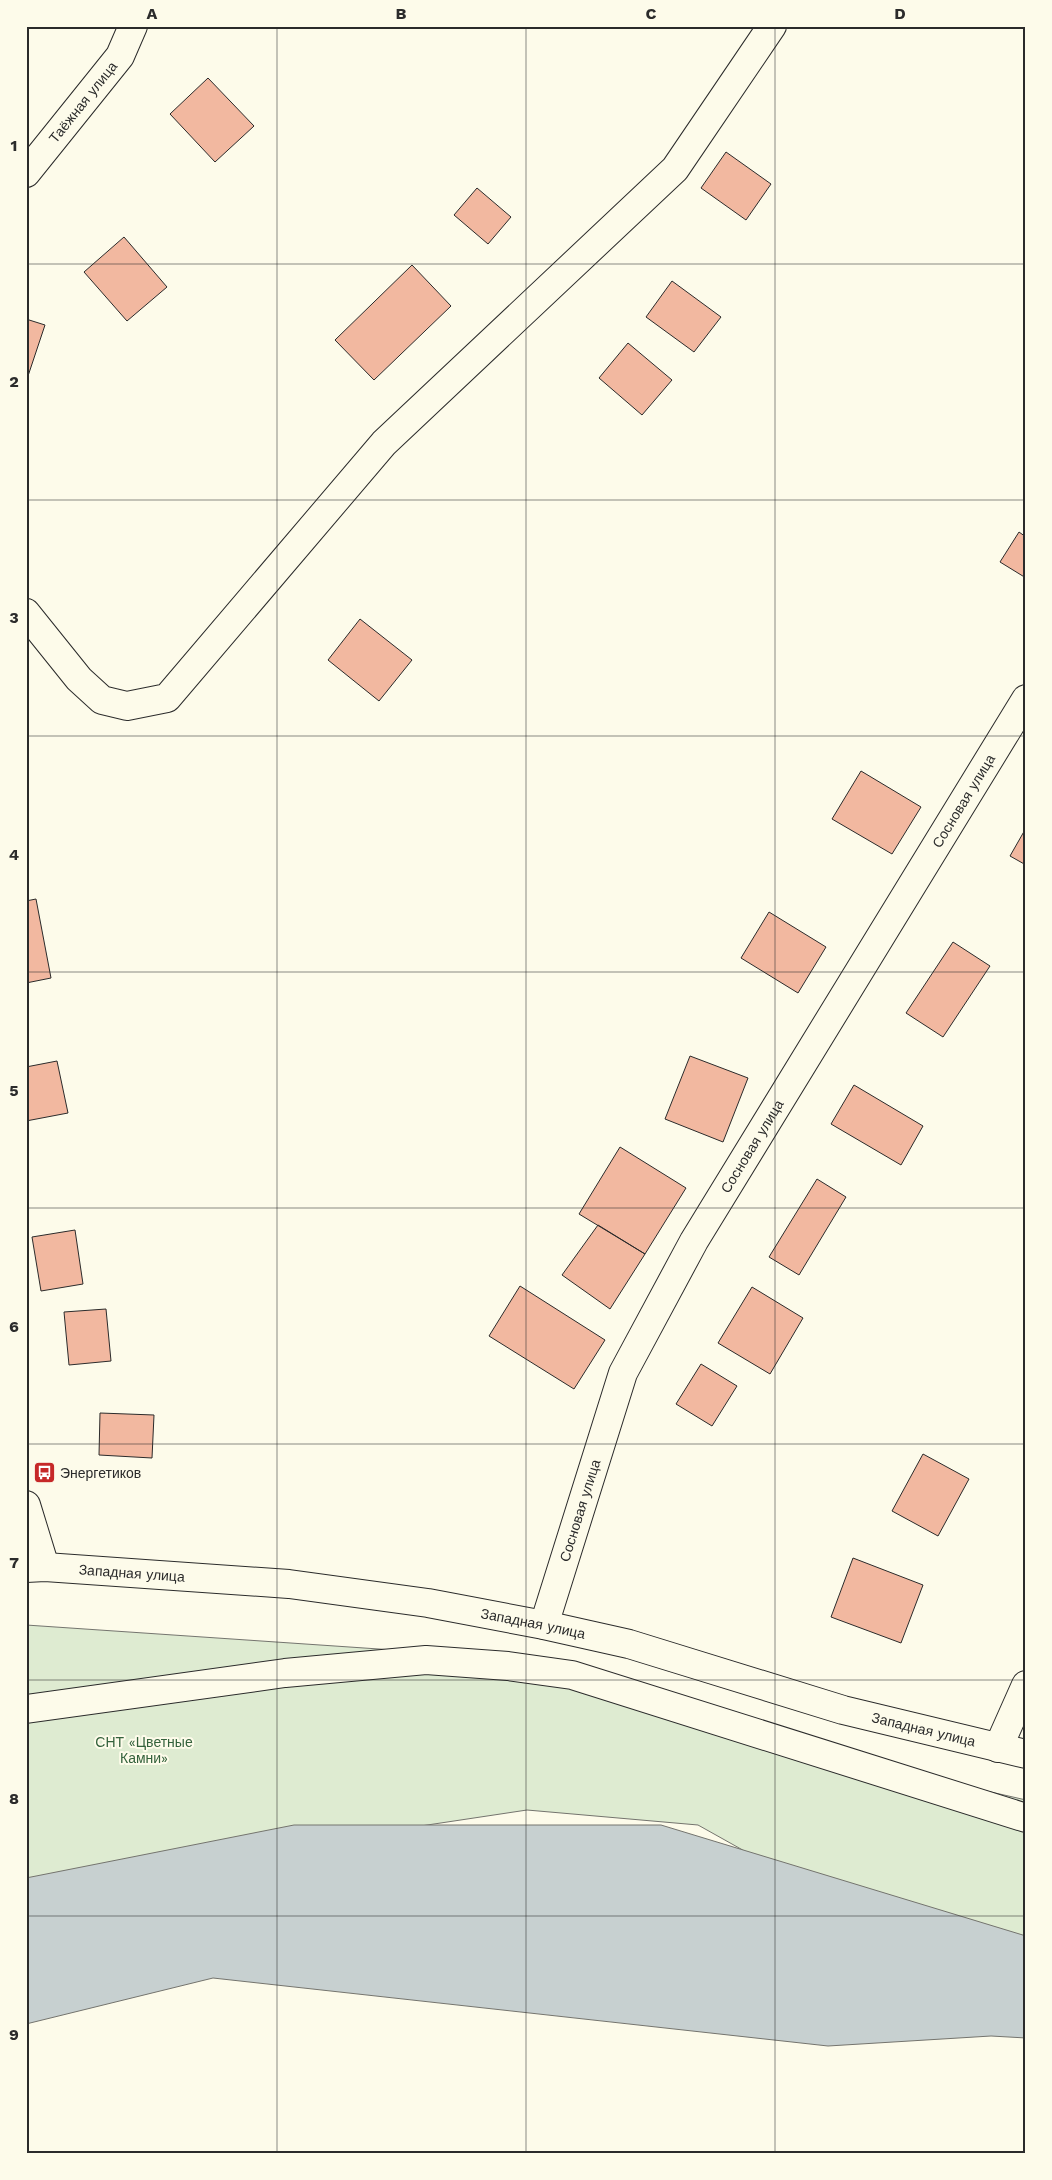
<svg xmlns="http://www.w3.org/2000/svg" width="1052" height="2180" viewBox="0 0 1052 2180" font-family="'Work Sans',sans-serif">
<rect width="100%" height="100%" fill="#fdfbea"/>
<!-- green -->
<path fill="#deebd1" stroke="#74746e" d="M 26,1625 L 511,1658 L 925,1777 L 1026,1800 L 1026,1974 L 782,1872 L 698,1825 L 527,1810 L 62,1880 L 26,1888 Z"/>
<!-- water -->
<path fill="#c7d0d0" stroke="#74746e" d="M 294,1825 L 661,1825 L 1026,1936 L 1026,2038 L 991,2036 L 828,2046 L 213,1978 L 26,2024 L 26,1878 Z"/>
<!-- building -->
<path fill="#f2b8a0" stroke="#2b2b2b" d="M 208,78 L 254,126 L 215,162 L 170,114 Z
M 726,152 L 771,184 L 746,220 L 701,188 Z
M 477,188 L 511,217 L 488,244 L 454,215 Z
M 124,237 L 167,287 L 127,321 L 84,272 Z
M 412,265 L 451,306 L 374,380 L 335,340 Z
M 672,281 L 721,317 L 694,352 L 646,317 Z
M 26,319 L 45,325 L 26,382 Z
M 628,343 L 672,380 L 642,415 L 599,378 Z
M 1019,532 L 1026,537 L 1026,578 L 1000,562 Z
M 360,619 L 412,660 L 379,701 L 328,660 Z
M 861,771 L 921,807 L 892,854 L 832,819 Z
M 1026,828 L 1026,865 L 1010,856 Z
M 36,899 L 51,978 L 26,983 L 26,901 Z
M 769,912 L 826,947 L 798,993 L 741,958 Z
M 953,942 L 990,966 L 943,1037 L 906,1013 Z
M 690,1056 L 748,1078 L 723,1142 L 665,1119 Z
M 57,1061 L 68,1113 L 26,1121 L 26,1067 Z
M 854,1085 L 923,1126 L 901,1165 L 831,1124 Z
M 620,1147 L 686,1188 L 645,1254 L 579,1214 Z
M 817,1179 L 846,1197 L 799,1275 L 769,1257 Z
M 598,1225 L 645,1254 L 610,1309 L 562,1275 Z
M 75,1230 L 83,1284 L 41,1291 L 32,1237 Z
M 520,1286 L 605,1340 L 574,1389 L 489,1336 Z
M 752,1287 L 803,1318 L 770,1374 L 718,1343 Z
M 106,1309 L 111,1361 L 69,1365 L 64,1312 Z
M 701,1364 L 737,1386 L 712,1426 L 676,1404 Z
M 100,1413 L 154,1415 L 152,1458 L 99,1455 Z
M 923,1454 L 969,1479 L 938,1536 L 892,1511 Z
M 853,1558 L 923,1585 L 901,1643 L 831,1617 Z"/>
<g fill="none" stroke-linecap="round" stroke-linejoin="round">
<defs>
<g id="street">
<path id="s1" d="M 26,173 L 120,56 L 133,26"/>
<path d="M 26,613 L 79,679 L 102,700 L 127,706 L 167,698 L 384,443 L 675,169 L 772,26"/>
<path id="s2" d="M 544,1625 L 623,1373 L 694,1241 L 1026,699"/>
<path d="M 26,1709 L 285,1673 L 426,1660 L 508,1666 L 572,1675 L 1026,1818"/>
<path d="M 998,1748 L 1026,1685"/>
</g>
<g id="secondary">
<path d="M 26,1505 L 45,1567"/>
<path id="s3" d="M 26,1568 L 45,1567 L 289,1584 L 428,1603 L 544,1625 L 629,1644 L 843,1710 L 1026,1754"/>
</g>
</defs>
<!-- street casing -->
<use href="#street" stroke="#2b2b2b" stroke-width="30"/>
<!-- secondary casing -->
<use href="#secondary" stroke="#2b2b2b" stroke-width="30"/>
<!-- street -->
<use href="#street" stroke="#fdfbea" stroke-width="28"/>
<!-- secondary -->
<use href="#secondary" stroke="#fdfbea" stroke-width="28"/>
</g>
<!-- grid -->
<path fill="none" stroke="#2b2b2b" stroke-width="1" stroke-opacity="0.55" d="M 277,26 L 277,2154M 526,26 L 526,2154M 775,26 L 775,2154M 26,264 L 1026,264M 26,500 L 1026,500M 26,736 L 1026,736M 26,972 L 1026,972M 26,1208 L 1026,1208M 26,1444 L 1026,1444M 26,1680 L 1026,1680M 26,1916 L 1026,1916"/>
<!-- icons -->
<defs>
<symbol id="bus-square" viewBox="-11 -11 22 22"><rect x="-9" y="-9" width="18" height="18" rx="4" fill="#c62828" stroke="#fdfbea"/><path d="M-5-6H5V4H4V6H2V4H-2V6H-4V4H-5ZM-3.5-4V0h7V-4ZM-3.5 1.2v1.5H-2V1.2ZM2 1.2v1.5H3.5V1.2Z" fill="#fff"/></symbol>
</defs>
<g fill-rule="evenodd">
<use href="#bus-square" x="32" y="1460" width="25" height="25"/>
</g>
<g text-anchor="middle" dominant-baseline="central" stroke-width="4" stroke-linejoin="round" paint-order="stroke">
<!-- street labels -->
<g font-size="14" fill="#2b2b2b" stroke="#fdfbea">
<text stroke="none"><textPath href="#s1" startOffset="91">Таёжная улица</textPath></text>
<text stroke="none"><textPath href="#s2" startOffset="930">Сосновая улица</textPath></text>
<text stroke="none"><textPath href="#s2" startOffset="525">Сосновая улица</textPath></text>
<text stroke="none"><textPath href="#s2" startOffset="120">Сосновая улица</textPath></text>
<text stroke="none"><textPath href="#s3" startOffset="106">Западная улица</textPath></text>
<text stroke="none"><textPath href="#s3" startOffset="511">Западная улица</textPath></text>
<text stroke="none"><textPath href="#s3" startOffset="916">Западная улица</textPath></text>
</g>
<!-- poi labels -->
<g font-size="14" fill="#2b2b2b" stroke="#fdfbea" text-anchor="start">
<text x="60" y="1473">Энергетиков</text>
</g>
<!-- park labels -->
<g font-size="14" fill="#34623c" stroke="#fdfbea">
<text x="144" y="1742">СНТ «Цветные<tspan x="144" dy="16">Камни»</tspan></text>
</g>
</g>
<!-- border -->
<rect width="1052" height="2180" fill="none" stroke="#fdfbea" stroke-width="55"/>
<rect x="28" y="28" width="996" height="2124" fill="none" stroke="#2b2b2b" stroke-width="2"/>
<g font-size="16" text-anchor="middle" font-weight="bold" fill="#2b2b2b">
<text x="152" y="19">A</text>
<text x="401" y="19">B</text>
<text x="651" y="19">C</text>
<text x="900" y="19">D</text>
<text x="14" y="151">1</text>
<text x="14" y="387">2</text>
<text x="14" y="623">3</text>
<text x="14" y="860">4</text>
<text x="14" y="1096">5</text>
<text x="14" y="1332">6</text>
<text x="14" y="1568">7</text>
<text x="14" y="1804">8</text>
<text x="14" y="2040">9</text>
</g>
</svg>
